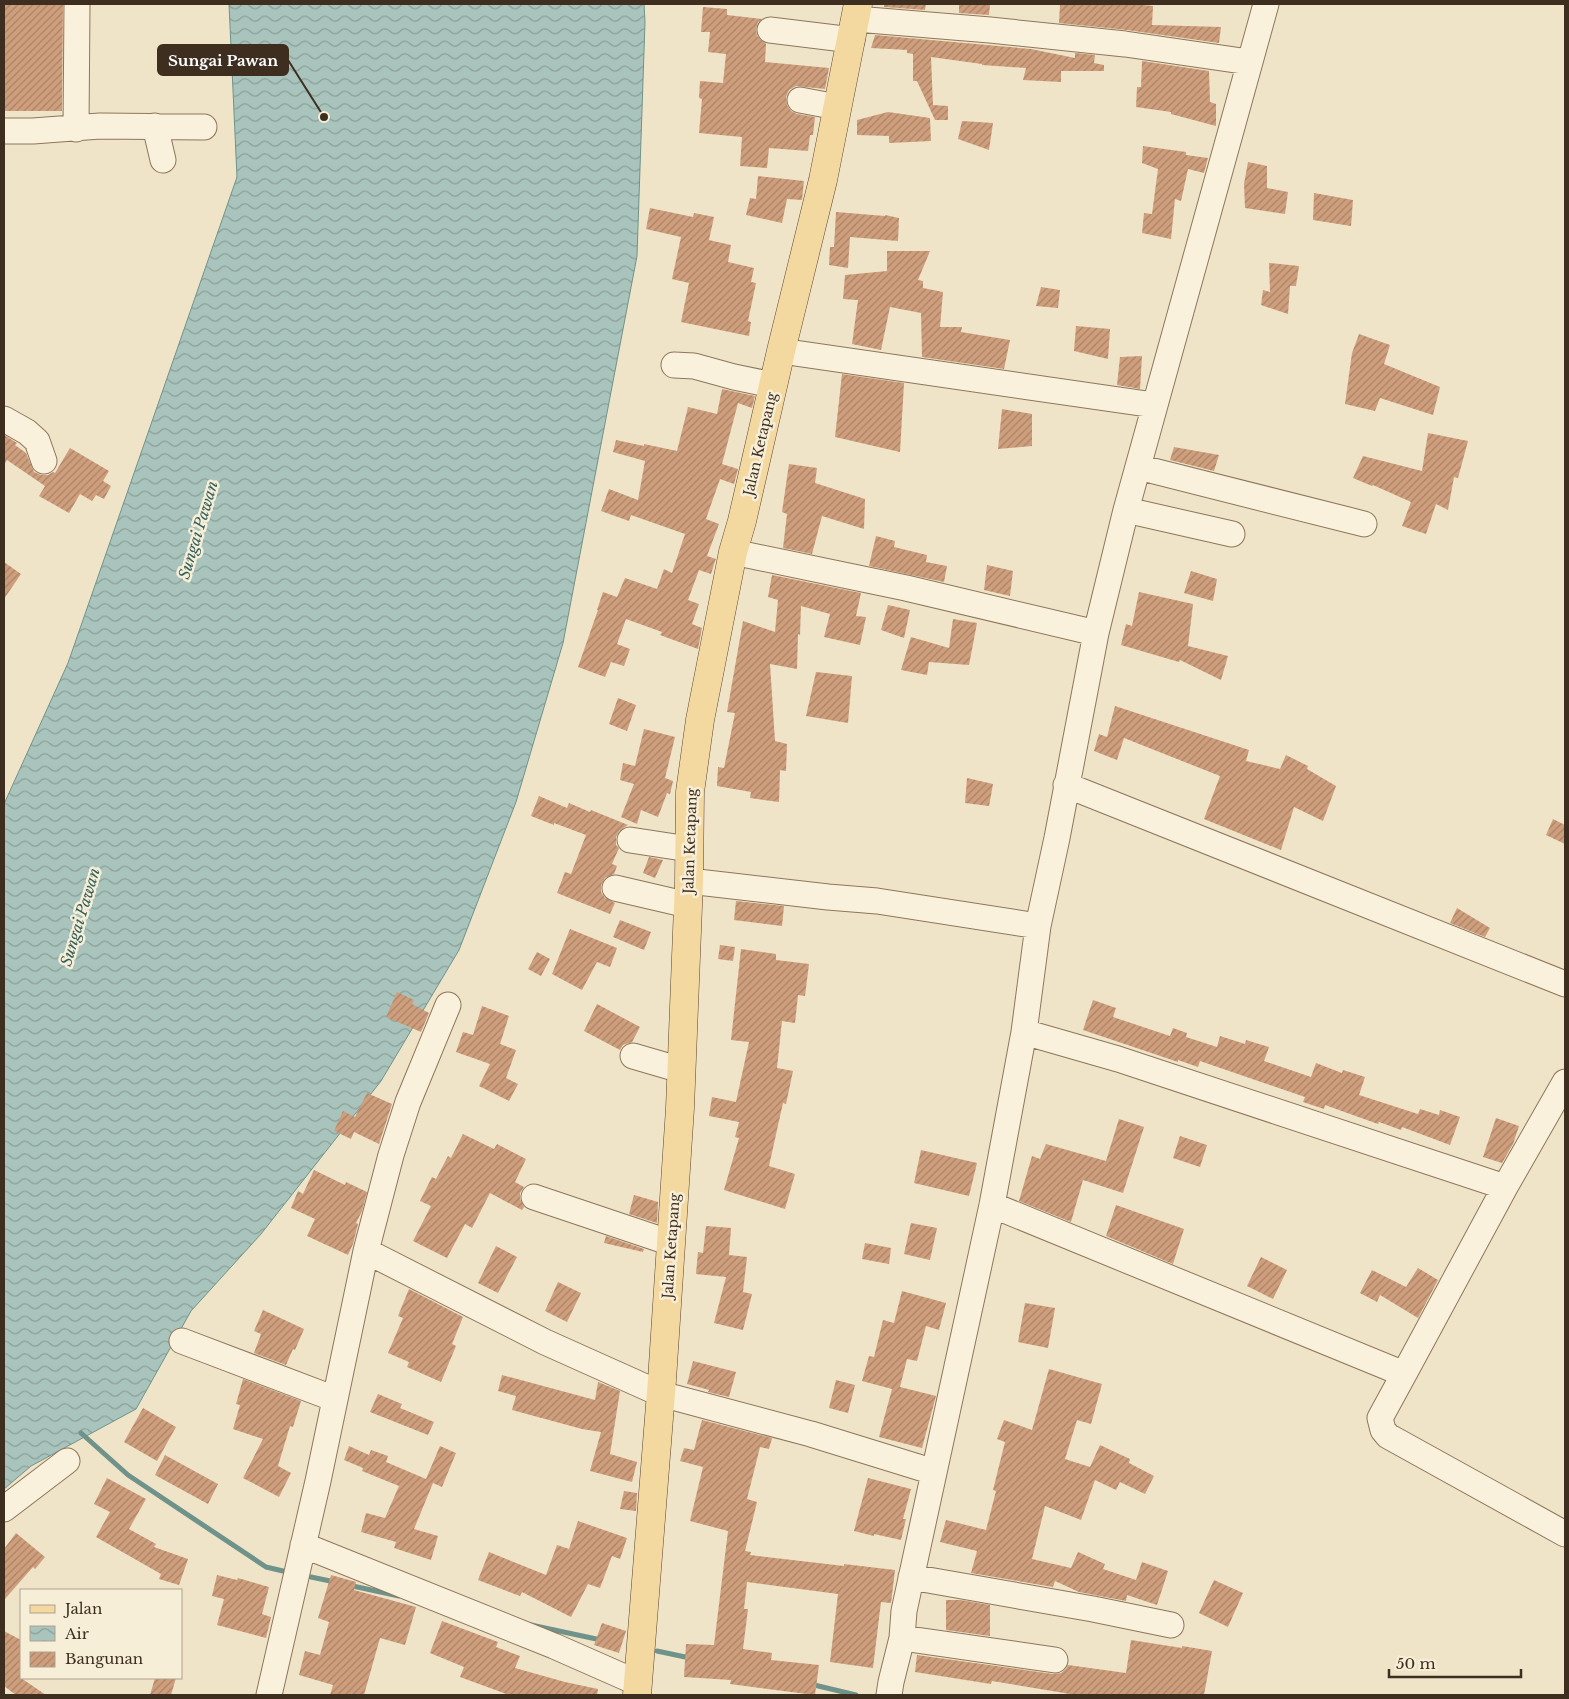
<svg xmlns="http://www.w3.org/2000/svg" width="1569" height="1699" viewBox="0 0 1569 1699" font-family="'Libre Baskerville',serif">
<defs>
<pattern id="water-waves" width="16" height="10" patternUnits="userSpaceOnUse" patternTransform="scale(1.25)"><rect width="16" height="10" fill="#a9c4bc"/><path d="M0 5q4-4 8 0t8 0" fill="none" stroke="#8ba098"/></pattern>
<pattern id="building-hatch" width="6" height="6" patternUnits="userSpaceOnUse" patternTransform="scale(1.25)"><rect width="6" height="6" fill="#cf9f7d"/><path d="M-1 1l2-2M0 6l6-6M5 7l2-2" fill="none" stroke="#a98266"/></pattern>
</defs>
<rect width="100%" height="100%" fill="#f0e4c8"/>
<!-- water -->
<path fill="url(#water-waves)" stroke="#6f938a" d="M 229,4 L 644,4 L 645,22 L 637,256 L 563,643 L 516,802 L 459,950 L 381,1081 L 261,1234 L 191,1311 L 136,1409 L 31,1466 L 4,1489 L 4,804 L 68,663 L 237,177 Z"/>
<g fill="none" stroke-linecap="round" stroke-linejoin="round">
<!-- stream -->
<path stroke="#6f938a" stroke-width="5" d="M 81,1433 L 128,1475 L 266,1567 L 283,1571
M 311,1577 L 335,1582
M 348,1585 L 399,1596
M 531,1625 L 601,1640
M 657,1651 L 690,1658
M 810,1684 L 856,1695"/>
</g>
<!-- building -->
<path fill="url(#building-hatch)" d="M 4,4 L 63,4 L 62,111 L 4,111 Z
M 884,4 L 926,4 L 925,10 L 884,7 Z
M 959,4 L 990,4 L 989,15 L 959,13 Z
M 1060,4 L 1133,4 L 1153,6 L 1152,25 L 1221,27 L 1219,43 L 1127,30 L 1059,23 Z
M 703,7 L 727,9 L 727,15 L 762,19 L 758,22 L 756,29 L 757,36 L 766,44 L 765,62 L 829,68 L 825,89 L 796,86 L 789,90 L 786,97 L 787,105 L 791,111 L 797,114 L 815,117 L 813,135 L 810,135 L 808,151 L 769,148 L 767,168 L 740,166 L 742,137 L 699,133 L 702,99 L 699,98 L 700,81 L 723,83 L 726,54 L 708,52 L 710,32 L 701,32 Z
M 875,35 L 1031,49 L 1075,58 L 1075,53 L 1095,55 L 1094,63 L 1104,65 L 1104,71 L 1061,71 L 1061,82 L 1023,80 L 1026,68 L 982,65 L 982,64 L 931,57 L 933,105 L 948,106 L 948,120 L 935,120 L 917,81 L 913,81 L 913,54 L 907,53 L 907,50 L 871,48 Z
M 1142,61 L 1209,71 L 1210,102 L 1216,104 L 1216,126 L 1171,114 L 1171,112 L 1136,107 L 1137,87 L 1141,87 Z
M 888,112 L 930,118 L 931,141 L 889,143 L 889,136 L 857,135 L 857,120 Z
M 962,121 L 993,123 L 989,150 L 958,139 Z
M 1143,146 L 1186,152 L 1186,155 L 1208,158 L 1204,173 L 1188,169 L 1181,201 L 1175,199 L 1171,239 L 1142,233 L 1144,213 L 1152,214 L 1158,169 L 1142,163 Z
M 1248,162 L 1267,166 L 1267,188 L 1288,192 L 1285,214 L 1245,208 L 1244,184 Z
M 758,176 L 804,181 L 802,200 L 787,199 L 782,223 L 746,215 L 750,198 L 756,199 Z
M 1314,193 L 1353,200 L 1351,226 L 1313,220 Z
M 650,208 L 693,217 L 694,213 L 714,217 L 709,240 L 731,245 L 728,262 L 754,268 L 751,282 L 756,283 L 748,321 L 751,322 L 749,336 L 681,322 L 689,283 L 672,279 L 681,237 L 646,229 Z
M 836,212 L 885,216 L 885,215 L 899,218 L 898,241 L 850,237 L 848,268 L 829,265 L 830,247 L 834,247 Z
M 887,251 L 930,251 L 918,280 L 923,281 L 923,288 L 943,292 L 940,327 L 962,327 L 961,332 L 1010,340 L 1004,369 L 922,357 L 921,313 L 890,307 L 881,350 L 852,344 L 858,300 L 843,299 L 845,275 L 887,271 Z
M 1269,263 L 1299,266 L 1296,286 L 1290,286 L 1288,314 L 1261,305 L 1263,290 L 1270,292 Z
M 1041,287 L 1060,290 L 1058,308 L 1036,306 Z
M 1076,326 L 1110,329 L 1108,359 L 1074,351 Z
M 1359,334 L 1390,345 L 1384,364 L 1440,387 L 1433,415 L 1380,398 L 1375,411 L 1345,404 L 1352,353 Z
M 1142,356 L 1140,389 L 1117,385 L 1120,357 Z
M 842,374 L 904,383 L 900,452 L 835,437 Z
M 722,389 L 755,396 L 752,408 L 738,403 L 722,464 L 738,469 L 734,484 L 720,479 L 706,519 L 719,524 L 707,556 L 716,559 L 715,561 L 711,574 L 699,570 L 688,600 L 699,604 L 692,624 L 702,628 L 698,649 L 660,635 L 662,632 L 626,619 L 617,644 L 630,649 L 624,666 L 611,662 L 605,677 L 578,667 L 598,610 L 597,610 L 603,592 L 617,597 L 625,578 L 657,589 L 664,569 L 672,573 L 685,534 L 631,515 L 629,521 L 601,511 L 609,489 L 638,500 L 645,461 L 613,452 L 616,440 L 644,446 L 644,444 L 677,451 L 688,407 L 717,414 Z
M 1002,409 L 1032,414 L 1032,446 L 998,449 Z
M 1428,433 L 1468,441 L 1458,478 L 1454,477 L 1448,510 L 1436,504 L 1426,534 L 1402,526 L 1411,502 L 1373,485 L 1372,486 L 1353,478 L 1363,456 L 1422,471 Z
M 4,435 L 17,443 L 15,445 L 26,453 L 34,472 L 41,475 L 48,475 L 53,472 L 55,473 L 70,448 L 109,471 L 103,481 L 111,486 L 104,499 L 96,495 L 92,501 L 80,494 L 69,513 L 39,496 L 45,486 L 7,460 L 4,465 Z
M 1174,447 L 1219,455 L 1214,471 L 1170,460 Z
M 789,464 L 817,468 L 815,483 L 865,499 L 864,529 L 822,516 L 812,554 L 783,548 L 787,514 L 782,512 Z
M 876,536 L 895,541 L 894,547 L 927,555 L 926,562 L 947,566 L 944,582 L 869,566 Z
M 4,562 L 21,574 L 4,599 Z
M 987,565 L 1013,571 L 1010,596 L 984,590 Z
M 1191,571 L 1217,579 L 1213,601 L 1184,593 Z
M 772,575 L 861,593 L 856,616 L 866,617 L 860,645 L 824,637 L 830,614 L 801,606 L 800,635 L 798,634 L 797,669 L 770,664 L 775,741 L 787,744 L 786,771 L 780,770 L 779,802 L 750,798 L 751,792 L 717,786 L 718,767 L 724,768 L 735,713 L 727,712 L 743,621 L 775,632 L 778,600 L 768,597 Z
M 1139,592 L 1193,604 L 1188,646 L 1228,656 L 1221,680 L 1180,660 L 1179,662 L 1121,645 L 1126,624 L 1132,626 Z
M 888,605 L 910,610 L 904,638 L 881,630 Z
M 953,619 L 977,623 L 969,665 L 929,662 L 927,675 L 901,670 L 911,637 L 949,648 Z
M 816,672 L 852,676 L 848,723 L 806,716 Z
M 618,698 L 636,705 L 627,731 L 609,724 Z
M 1115,706 L 1249,750 L 1246,761 L 1280,769 L 1286,755 L 1308,766 L 1307,769 L 1336,786 L 1323,821 L 1294,807 L 1281,850 L 1204,819 L 1220,776 L 1124,738 L 1117,760 L 1094,751 L 1099,734 L 1107,737 Z
M 644,729 L 675,737 L 665,778 L 673,781 L 670,794 L 667,793 L 658,817 L 641,810 L 637,824 L 621,817 L 634,784 L 620,780 L 623,763 L 635,766 Z
M 967,778 L 993,784 L 989,806 L 965,803 Z
M 539,796 L 567,808 L 569,803 L 590,812 L 591,810 L 628,825 L 619,831 L 616,837 L 616,845 L 619,848 L 612,864 L 617,866 L 614,874 L 605,878 L 601,885 L 601,892 L 605,898 L 615,903 L 610,914 L 557,893 L 565,872 L 571,874 L 586,835 L 554,823 L 554,825 L 531,816 Z
M 1553,819 L 1565,825 L 1565,844 L 1546,835 Z
M 649,857 L 663,860 L 655,878 L 643,873 Z
M 736,901 L 784,906 L 782,926 L 734,920 Z
M 1457,908 L 1490,928 L 1485,937 L 1450,923 Z
M 620,920 L 651,932 L 644,950 L 613,937 Z
M 570,929 L 617,948 L 610,967 L 597,962 L 582,990 L 552,974 Z
M 720,945 L 735,947 L 733,961 L 718,959 Z
M 741,949 L 776,954 L 776,960 L 809,964 L 805,996 L 798,995 L 795,1023 L 782,1021 L 777,1068 L 793,1071 L 786,1104 L 783,1103 L 769,1166 L 795,1174 L 785,1209 L 724,1190 L 739,1138 L 735,1137 L 739,1122 L 709,1116 L 712,1097 L 736,1102 L 749,1042 L 731,1040 Z
M 537,952 L 550,959 L 541,976 L 528,969 Z
M 397,992 L 414,1000 L 412,1004 L 429,1013 L 421,1032 L 386,1017 Z
M 1093,1000 L 1116,1008 L 1113,1017 L 1170,1036 L 1173,1028 L 1187,1033 L 1186,1037 L 1217,1047 L 1220,1036 L 1245,1044 L 1246,1040 L 1269,1047 L 1264,1061 L 1311,1077 L 1316,1063 L 1342,1073 L 1343,1070 L 1365,1077 L 1359,1095 L 1418,1114 L 1420,1109 L 1439,1115 L 1440,1110 L 1460,1117 L 1450,1145 L 1402,1127 L 1401,1130 L 1379,1122 L 1378,1124 L 1325,1105 L 1324,1109 L 1303,1102 L 1305,1097 L 1200,1061 L 1198,1067 L 1178,1060 L 1178,1062 L 1083,1030 Z
M 597,1004 L 640,1027 L 632,1042 L 623,1045 L 620,1050 L 584,1031 Z
M 482,1006 L 509,1016 L 500,1044 L 516,1050 L 506,1078 L 518,1084 L 509,1101 L 479,1086 L 490,1064 L 456,1052 L 463,1032 L 473,1035 Z
M 367,1093 L 392,1104 L 379,1144 L 354,1132 L 351,1139 L 334,1131 L 343,1111 L 355,1117 Z
M 1496,1118 L 1519,1126 L 1513,1144 L 1502,1163 L 1483,1157 Z
M 1119,1119 L 1144,1127 L 1123,1193 L 1083,1180 L 1071,1222 L 1019,1201 L 1032,1156 L 1040,1159 L 1046,1144 L 1106,1161 Z
M 463,1134 L 494,1149 L 497,1144 L 526,1159 L 515,1182 L 524,1187 L 520,1193 L 520,1199 L 524,1207 L 522,1210 L 490,1193 L 472,1228 L 465,1224 L 447,1258 L 413,1241 L 431,1206 L 420,1201 L 432,1177 L 436,1179 L 448,1156 L 451,1158 Z
M 1180,1136 L 1207,1145 L 1200,1167 L 1173,1158 Z
M 921,1150 L 977,1163 L 969,1196 L 914,1183 Z
M 314,1170 L 345,1185 L 346,1182 L 367,1192 L 362,1211 L 356,1223 L 358,1224 L 353,1244 L 348,1255 L 307,1236 L 315,1219 L 291,1208 L 298,1191 L 303,1194 Z
M 634,1195 L 658,1202 L 657,1223 L 629,1214 Z
M 1116,1205 L 1184,1229 L 1173,1264 L 1106,1236 Z
M 911,1223 L 937,1228 L 930,1260 L 904,1254 Z
M 706,1226 L 731,1228 L 729,1255 L 747,1257 L 743,1292 L 752,1294 L 743,1330 L 714,1323 L 726,1277 L 696,1274 L 698,1252 L 703,1253 Z
M 606,1236 L 644,1249 L 643,1252 L 604,1243 Z
M 865,1243 L 891,1248 L 889,1264 L 862,1259 Z
M 496,1246 L 517,1257 L 498,1293 L 478,1283 Z
M 1261,1257 L 1287,1270 L 1273,1299 L 1247,1286 Z
M 1418,1268 L 1438,1280 L 1418,1318 L 1380,1295 L 1377,1302 L 1360,1293 L 1372,1270 L 1406,1287 Z
M 558,1282 L 581,1293 L 567,1322 L 545,1311 Z
M 409,1289 L 463,1317 L 452,1344 L 456,1346 L 441,1382 L 407,1367 L 409,1362 L 388,1353 L 403,1318 L 398,1316 Z
M 902,1291 L 946,1303 L 939,1330 L 926,1326 L 917,1361 L 907,1359 L 900,1387 L 936,1396 L 922,1448 L 879,1437 L 892,1389 L 862,1381 L 869,1356 L 874,1357 L 883,1320 L 894,1323 Z
M 1025,1303 L 1055,1308 L 1048,1348 L 1018,1342 Z
M 263,1310 L 304,1329 L 295,1350 L 293,1349 L 286,1365 L 254,1353 L 261,1334 L 254,1331 Z
M 693,1361 L 736,1372 L 729,1397 L 708,1392 L 709,1390 L 687,1384 Z
M 1049,1369 L 1102,1384 L 1091,1424 L 1077,1420 L 1065,1459 L 1090,1467 L 1100,1445 L 1130,1459 L 1129,1463 L 1154,1476 L 1145,1494 L 1120,1482 L 1116,1490 L 1095,1480 L 1081,1520 L 1045,1506 L 1032,1559 L 1071,1568 L 1078,1552 L 1105,1564 L 1103,1569 L 1136,1580 L 1142,1562 L 1168,1571 L 1157,1605 L 1127,1595 L 1126,1601 L 1079,1592 L 1055,1581 L 1053,1587 L 971,1573 L 977,1551 L 940,1542 L 946,1520 L 986,1530 L 996,1491 L 993,1490 L 1005,1442 L 997,1439 L 1004,1420 L 1032,1430 Z
M 502,1375 L 595,1400 L 598,1382 L 620,1391 L 610,1454 L 637,1462 L 632,1482 L 590,1471 L 601,1432 L 582,1429 L 512,1410 L 516,1396 L 498,1391 Z
M 243,1379 L 301,1401 L 293,1427 L 290,1426 L 278,1466 L 291,1473 L 279,1497 L 243,1478 L 263,1439 L 233,1429 L 240,1405 L 236,1404 Z
M 836,1380 L 855,1385 L 848,1413 L 829,1408 Z
M 378,1394 L 402,1404 L 400,1408 L 434,1422 L 428,1435 L 370,1412 Z
M 143,1408 L 176,1427 L 157,1461 L 124,1442 Z
M 702,1420 L 772,1438 L 769,1449 L 760,1447 L 747,1499 L 757,1502 L 745,1551 L 751,1552 L 750,1555 L 844,1566 L 844,1564 L 895,1570 L 891,1603 L 881,1602 L 873,1668 L 830,1662 L 838,1594 L 747,1582 L 744,1609 L 748,1609 L 743,1649 L 772,1653 L 771,1660 L 819,1665 L 815,1695 L 730,1684 L 731,1680 L 684,1677 L 686,1644 L 714,1645 L 728,1531 L 690,1521 L 703,1467 L 680,1461 L 684,1448 L 694,1450 Z
M 349,1446 L 369,1455 L 371,1450 L 388,1456 L 386,1462 L 426,1479 L 440,1446 L 456,1453 L 442,1487 L 433,1483 L 414,1529 L 438,1536 L 431,1560 L 394,1548 L 396,1542 L 361,1532 L 366,1513 L 385,1518 L 399,1486 L 362,1471 L 363,1468 L 344,1460 Z
M 165,1455 L 218,1484 L 208,1504 L 155,1475 Z
M 107,1478 L 146,1499 L 129,1529 L 156,1544 L 154,1547 L 188,1559 L 179,1585 L 159,1579 L 161,1574 L 96,1537 L 110,1512 L 94,1504 Z
M 868,1478 L 911,1489 L 903,1519 L 906,1519 L 901,1540 L 874,1534 L 874,1536 L 854,1531 Z
M 624,1491 L 637,1493 L 636,1511 L 620,1509 Z
M 578,1521 L 627,1538 L 620,1559 L 612,1556 L 600,1588 L 588,1584 L 571,1617 L 522,1592 L 520,1596 L 478,1580 L 489,1552 L 546,1575 L 557,1545 L 569,1549 Z
M 16,1533 L 45,1557 L 35,1569 L 33,1567 L 4,1600 L 4,1549 Z
M 217,1575 L 237,1580 L 238,1578 L 269,1587 L 262,1614 L 271,1617 L 266,1638 L 217,1625 L 224,1599 L 212,1596 Z
M 331,1575 L 356,1582 L 354,1590 L 416,1607 L 405,1645 L 380,1638 L 364,1695 L 330,1695 L 333,1685 L 299,1675 L 305,1651 L 320,1655 L 329,1622 L 318,1618 Z
M 1214,1580 L 1243,1593 L 1228,1627 L 1199,1613 Z
M 946,1600 L 961,1600 L 990,1605 L 990,1636 L 946,1630 Z
M 442,1621 L 498,1642 L 496,1647 L 520,1656 L 515,1668 L 565,1682 L 598,1689 L 597,1695 L 509,1695 L 460,1677 L 464,1667 L 430,1653 Z
M 602,1623 L 626,1631 L 619,1653 L 594,1645 Z
M 4,1631 L 21,1640 L 21,1678 L 46,1695 L 16,1695 L 4,1686 Z
M 1131,1640 L 1182,1648 L 1182,1646 L 1212,1651 L 1204,1695 L 1076,1695 L 992,1681 L 991,1684 L 915,1672 L 917,1655 L 1053,1674 L 1061,1673 L 1066,1669 L 1068,1665 L 1126,1673 Z
M 155,1678 L 176,1678 L 171,1695 L 150,1695 Z"/>
<g fill="none" stroke-linecap="round" stroke-linejoin="round">
<defs>
<path id="minor" d="M 856,19 L 990,30 L 1125,44 L 1249,62
M 770,30 L 852,40
M 800,100 L 837,107
M 155,126 L 163,160
M 76,129 L 77,4
M 4,131 L 33,131 L 100,126 L 204,127
M 781,351 L 1154,405
M 674,365 L 694,366 L 734,377 L 773,385
M 4,419 L 27,432 L 37,441 L 44,461
M 1138,467 L 1364,524
M 1126,510 L 1232,534
M 733,552 L 906,588 L 1096,633
M 1066,785 L 1565,984
M 630,840 L 689,849
M 689,881 L 828,897 L 877,901 L 1038,926
M 615,888 L 688,905
M 1024,1032 L 1118,1059 L 1505,1187
M 633,1056 L 681,1070
M 534,1197 L 671,1243
M 992,1205 L 1404,1374 L 1505,1187 L 1565,1082
M 366,1251 L 391,1155 L 408,1102 L 448,1005
M 182,1341 L 335,1399
M 1404,1374 L 1380,1418 L 1383,1430 L 1388,1436 L 1565,1534
M 4,1509 L 67,1461
M 303,1545 L 554,1646 L 638,1683
M 911,1577 L 1093,1609 L 1171,1625
M 902,1638 L 1055,1660
M 269,1695 L 318,1481 L 366,1251 L 545,1342 L 661,1394 L 811,1434 L 934,1472
M 889,1695 L 891,1682 L 902,1638 L 904,1611 L 992,1205 L 1024,1032 L 1038,926 L 1057,838 L 1096,633 L 1126,510 L 1266,4"/>
<path id="major" d="M 637,1695 L 662,1380 L 680,1108 L 689,881 L 690,792 L 700,720 L 733,552 L 742,521 L 781,351 L 823,180 L 858,4"/>
</defs>
<!-- minor casing -->
<use href="#minor" stroke="#8d765c" stroke-width="27"/>
<!-- major casing -->
<use href="#major" stroke="#5b4430" stroke-width="29"/>
<!-- minor -->
<use href="#minor" stroke="#faf1dc" stroke-width="25"/>
<!-- major -->
<use href="#major" stroke="#f3d9a0" stroke-width="28"/>
</g>
<g text-anchor="middle" dominant-baseline="central" stroke-width="5" stroke-linejoin="round" paint-order="stroke">
<!-- street labels -->
<g font-size="14" fill="#3d2e20" stroke="#f7eed8">
<text transform="translate(760 444) rotate(-77)">Jalan Ketapang</text>
<text transform="translate(690 841) rotate(-88)">Jalan Ketapang</text>
<text transform="translate(671 1246) rotate(-86)">Jalan Ketapang</text>
</g>
<!-- water labels -->
<g font-size="15" font-style="italic" fill="#2f5d5a" stroke="#f7eed8">
<text transform="translate(198 530) rotate(-73)">Sungai Pawan</text>
<text transform="translate(80 917) rotate(-73)">Sungai Pawan</text>
</g>
</g>
<!-- callouts -->
<path fill="none" stroke="#3d2e20" stroke-width="2" d="M324 117L288 60"/>
<circle fill="#3d2e20" stroke="#f7eed8" stroke-width="2" cx="324" cy="117" r="5"/>
<rect fill="#3d2e20" stroke="#3d2e20" stroke-width="2" x="158" y="45" width="130" height="30" rx="5"/>
<g font-size="15" text-anchor="middle" font-weight="bold" fill="#fff">
<text x="223" y="66">Sungai Pawan</text>
</g>
<!-- border -->
<rect width="1569" height="1699" fill="none" stroke="#3d2e20" stroke-width="10"/>
<!-- legend -->
<rect x="20" y="1589" width="162" height="90" fill="#f7eed8" stroke="#ada18e"/>
<rect x="30" y="1605" width="25" height="8" fill="#f3d9a0" stroke="#ada18e"/>
<text x="65" y="1614" font-size="15" fill="#3d2e20">Jalan</text>
<rect x="30" y="1626" width="25" height="15" fill="url(#water-waves)" stroke="#ada18e"/>
<text x="65" y="1639" font-size="15" fill="#3d2e20">Air</text>
<rect x="30" y="1652" width="25" height="15" fill="url(#building-hatch)" stroke="#ada18e"/>
<text x="65" y="1664" font-size="15" fill="#3d2e20">Bangunan</text>
<!-- scale -->
<path d="M1389 1669v8h132v-8" fill="none" stroke="#3d2e20" stroke-width="2.5"/>
<text x="1396" y="1669" font-size="15" fill="#3d2e20" stroke="#f7eed8" stroke-width="4" paint-order="stroke">50 m</text>
</svg>
